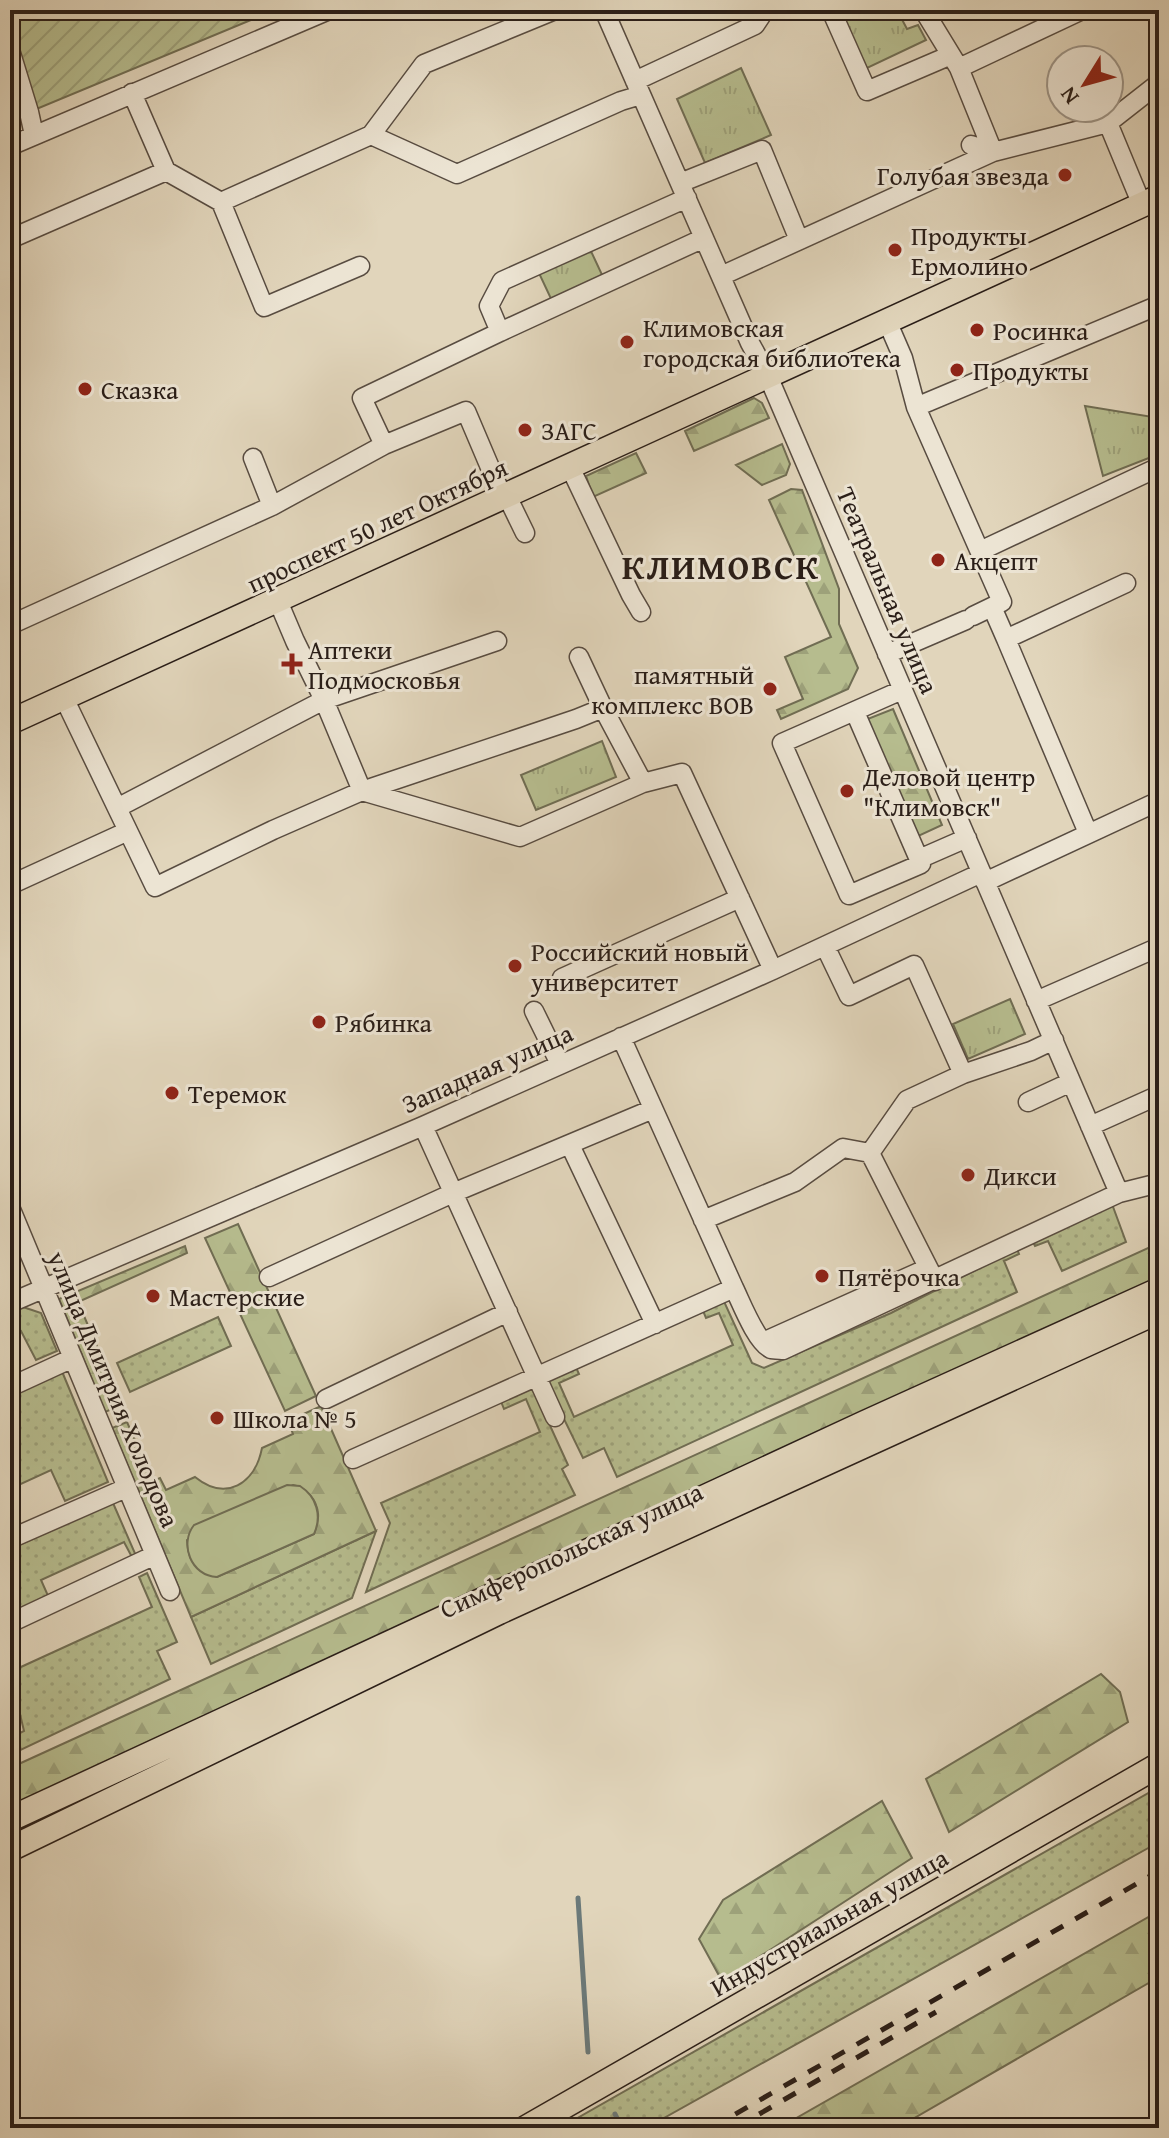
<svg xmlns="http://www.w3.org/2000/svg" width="1169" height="2138" viewBox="0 0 1169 2138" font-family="'Gentium Book Plus',serif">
<defs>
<pattern id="grass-dots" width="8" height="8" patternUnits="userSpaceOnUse" patternTransform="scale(2)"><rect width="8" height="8" fill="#b6bc8e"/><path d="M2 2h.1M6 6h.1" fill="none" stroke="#9da17a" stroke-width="1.8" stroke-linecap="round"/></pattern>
<pattern id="forest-firs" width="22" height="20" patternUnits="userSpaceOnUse" patternTransform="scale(2)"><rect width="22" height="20" fill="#b6bc8e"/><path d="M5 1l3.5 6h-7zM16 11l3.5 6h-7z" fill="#9da17a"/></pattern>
<pattern id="park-tufts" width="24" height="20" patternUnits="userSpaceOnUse" patternTransform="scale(2)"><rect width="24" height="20" fill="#b6bc8e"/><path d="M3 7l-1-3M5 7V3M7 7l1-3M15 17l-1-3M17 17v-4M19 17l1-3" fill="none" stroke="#9da17a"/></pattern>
<pattern id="garden-furrows" width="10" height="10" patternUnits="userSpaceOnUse" patternTransform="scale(2)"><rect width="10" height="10" fill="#b6bc8e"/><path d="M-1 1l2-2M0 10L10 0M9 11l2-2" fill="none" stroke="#9da17a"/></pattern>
</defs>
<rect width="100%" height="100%" fill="#e1d5bb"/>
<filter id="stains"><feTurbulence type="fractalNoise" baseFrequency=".0025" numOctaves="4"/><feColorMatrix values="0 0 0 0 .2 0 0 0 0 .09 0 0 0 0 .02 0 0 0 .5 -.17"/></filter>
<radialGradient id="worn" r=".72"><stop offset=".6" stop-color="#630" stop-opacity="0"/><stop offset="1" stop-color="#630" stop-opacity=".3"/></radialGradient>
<!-- grass -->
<path fill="url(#grass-dots)" stroke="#706d53" stroke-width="2" d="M 1112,1204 L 1126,1242 L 1062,1271 L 1048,1241 L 1035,1246 L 1033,1242 Z
M 1017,1249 L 1019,1254 L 1004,1261 L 1017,1292 L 617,1477 L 604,1448 L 583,1458 L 544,1378 L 574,1363 L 579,1374 L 559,1383 L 574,1417 L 733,1345 L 719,1313 L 706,1318 L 701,1306 L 722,1297 L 752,1363 L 764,1368 L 891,1313 Z
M 23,1307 L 41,1313 L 57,1351 L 36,1360 L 21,1331 L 10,1336 L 10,1313 Z
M 218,1317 L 231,1346 L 130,1392 L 117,1363 Z
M 61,1369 L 108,1482 L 65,1501 L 51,1470 L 10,1489 L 10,1392 Z
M 531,1384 L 568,1465 L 562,1469 L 575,1495 L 366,1592 L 390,1523 L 381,1503 L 540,1432 L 526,1399 L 504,1409 L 500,1399 Z
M 113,1503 L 137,1558 L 133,1559 L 124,1542 L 41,1580 L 49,1598 L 10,1615 L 10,1549 Z
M 376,1531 L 352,1598 L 211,1664 L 191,1617 Z
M 147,1573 L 177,1642 L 157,1651 L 170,1679 L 10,1755 L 10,1738 L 24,1731 L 19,1710 L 10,1714 L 10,1672 L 152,1607 L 139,1577 Z
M 1159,1787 L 1159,1842 L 646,2128 L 560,2128 Z"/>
<!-- forest -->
<path fill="url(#forest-firs)" stroke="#706d53" stroke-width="2" fill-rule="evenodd" d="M 754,398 L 762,403 L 769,418 L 694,451 L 685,431 Z
M 782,444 L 790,464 L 786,475 L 762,485 L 736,465 Z
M 636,453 L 646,473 L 593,497 L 586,476 Z
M 791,489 L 802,490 L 839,589 L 839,624 L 858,668 L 848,689 L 781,719 L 777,710 L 803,699 L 785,657 L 831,637 L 769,500 Z
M 893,709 L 942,825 L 914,838 L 865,720 Z
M 238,1224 L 316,1396 L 285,1411 L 205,1238 Z
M 1159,1243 L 1159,1279 L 10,1806 L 10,1768 Z
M 185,1246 L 187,1253 L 78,1302 L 122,1405 L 105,1412 L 59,1299 Z
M 321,1406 L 376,1531 L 191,1617 L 112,1428 L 127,1422 L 153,1481 L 160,1478 L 166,1490 L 195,1477 C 226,1502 255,1484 262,1448 L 293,1434 L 288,1421 ZM 293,1485 C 306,1487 317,1500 318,1514 C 319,1520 316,1528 314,1534 L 217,1577 C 196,1568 188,1564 187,1540 Z
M 1101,1674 L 1120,1692 L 1128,1722 L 949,1832 L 926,1779 Z
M 882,1801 L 912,1858 L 722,1981 L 699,1939 L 723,1900 Z
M 1159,1911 L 1159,1977 L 897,2128 L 779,2128 Z"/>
<!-- park -->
<path fill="url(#park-tufts)" stroke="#706d53" stroke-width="2" d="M 839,10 L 897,10 L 907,29 L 918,25 L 926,40 L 865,69 Z
M 741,68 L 771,135 L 705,163 L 677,99 Z
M 589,247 L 604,279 L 553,303 L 538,271 Z
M 1085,406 L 1159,418 L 1159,454 L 1103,476 Z
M 602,741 L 616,777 L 536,810 L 521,775 Z
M 1010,999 L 1025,1034 L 968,1059 L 953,1024 Z"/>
<!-- garden -->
<path fill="url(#garden-furrows)" stroke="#706d53" stroke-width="2" d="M 10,10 L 275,10 L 10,120 Z"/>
<!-- pitch -->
<path fill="#b6bc8e" stroke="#706d53" stroke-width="2" d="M 287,1485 L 300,1486 C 317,1497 322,1516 314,1534 L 217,1577 C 191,1576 179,1544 194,1525 Z"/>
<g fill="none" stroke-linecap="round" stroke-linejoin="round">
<!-- stream -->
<path stroke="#6b7979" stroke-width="5" d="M 578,1898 L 588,2052
M 615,2114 L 622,2128"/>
<defs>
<path id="minor" d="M 604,10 L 750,343 L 768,376 L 1119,1193
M 831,10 L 867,91 L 951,55
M 926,14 L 959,68 L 1082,10
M 10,50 L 29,112 L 34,135
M 635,81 L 755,25 L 765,10
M 132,93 L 166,171 L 221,202 L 371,135 L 424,64 L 555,10
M 371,135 L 457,174 L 621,101 L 641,95
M 971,145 L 993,152 L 1108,123
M 10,146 L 329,10
M 680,183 L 762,150 L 799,240
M 687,198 L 502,281 L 489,306 L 500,332 L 704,238
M 221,202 L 264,307 L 360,266
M 1142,205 L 1108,123 L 1159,83
M 10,239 L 166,171
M 721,276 L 993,152 L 959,68
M 887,321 L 903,358 L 916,407 L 1002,602 L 973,616
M 916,407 L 1159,305
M 384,445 L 362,398 L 500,332
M 253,458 L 272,506
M 570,467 L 631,595 L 641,612
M 507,496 L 525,533
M 980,551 L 1159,467
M 278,601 L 295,641 L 324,700 L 362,791 L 576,719 L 603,708
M 992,607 L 1006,639 L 1126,583
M 10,625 L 272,506 L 384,445 L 466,411 L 503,498
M 1006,639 L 1088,833
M 887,654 L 966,620
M 579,657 L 603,708 L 643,783 L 682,773 L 773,970
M 64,698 L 117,808 L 324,700 L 497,641
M 855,712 L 921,864 L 849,895 L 782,743 L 902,690
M 117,808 L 155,887 L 273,830 L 362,791 L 520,837 L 643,783
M 919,859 L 967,838
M 985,882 L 1159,801
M 10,885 L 128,831
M 825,946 L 849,996 L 914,965 L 963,1074
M 562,978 L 740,898
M 1036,1001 L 1159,947
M 534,1011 L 560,1064
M 621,1037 L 734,1288 C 741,1302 756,1342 771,1349 C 771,1349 782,1350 783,1350 L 1119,1193 L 1159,1183
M 1028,1102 L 1071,1082
M 423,1126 L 555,1417
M 1090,1126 L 1159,1095
M 570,1145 L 655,1324
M 870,1153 L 907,1100 L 963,1074 L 1031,1051 L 1054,1040
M 10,1207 L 170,1591
M 703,1220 L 795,1182 L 843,1148 L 870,1153 L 935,1281
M 269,1277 L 453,1193 L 653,1109
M 10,1303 L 423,1126 L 773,970 L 981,873
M 763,1342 L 928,1268
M 10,1387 L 73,1358
M 326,1399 L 508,1312
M 353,1459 L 734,1288
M 10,1539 L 126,1488
M 10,1623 L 155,1555"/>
<path id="major" d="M 10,722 L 1159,197
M 10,1819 L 865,1423 L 1159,1290
M 10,1849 L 499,1612 L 1159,1311
M 526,2128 L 1159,1765"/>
</defs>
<!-- minor casing -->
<use href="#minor" stroke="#584c41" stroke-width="21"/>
<!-- major casing -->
<use href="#major" stroke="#2a1e18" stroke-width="27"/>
<!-- minor -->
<use href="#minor" stroke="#ece4d3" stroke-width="18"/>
<!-- major -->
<use href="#major" stroke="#e1d5bb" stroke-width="24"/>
<!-- rail -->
<path stroke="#2a1e18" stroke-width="5" stroke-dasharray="14 14" stroke-linecap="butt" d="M 711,2128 L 1159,1871
M 735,2128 L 936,2012"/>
</g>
<!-- markers -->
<g fill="#8f2418" stroke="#ece4d3" stroke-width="3">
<circle cx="1065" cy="175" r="8"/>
<circle cx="895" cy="250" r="8"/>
<circle cx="977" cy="330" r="8"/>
<circle cx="627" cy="342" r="8"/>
<circle cx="957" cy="370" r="8"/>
<circle cx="85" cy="389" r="8"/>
<circle cx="525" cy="430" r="8"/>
<circle cx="938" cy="560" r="8"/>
<path d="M288 652h8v8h8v8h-8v8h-8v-8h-8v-8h8z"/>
<circle cx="770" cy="689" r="8"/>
<circle cx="847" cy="791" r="8"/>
<circle cx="515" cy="966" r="8"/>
<circle cx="319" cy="1022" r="8"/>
<circle cx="172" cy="1093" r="8"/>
<circle cx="968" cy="1175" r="8"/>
<circle cx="822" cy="1276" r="8"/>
<circle cx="153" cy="1296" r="8"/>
<circle cx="217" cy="1418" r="8"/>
</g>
<g text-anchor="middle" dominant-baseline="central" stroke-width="6" stroke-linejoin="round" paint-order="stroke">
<!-- poi labels -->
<g font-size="26" fill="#2a1e18" stroke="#ece4d3" text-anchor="start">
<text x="1049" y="175" text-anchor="end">Голубая звезда</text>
<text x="911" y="235">Продукты<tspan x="911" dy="30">Ермолино</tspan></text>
<text x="643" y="327">Климовская<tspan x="643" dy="30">городская библиотека</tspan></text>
<text x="993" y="330">Росинка</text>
<text x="973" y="370">Продукты</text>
<text x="101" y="389">Сказка</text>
<text x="541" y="430">ЗАГС</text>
<text x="954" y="560">Акцепт</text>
<text x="308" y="649">Аптеки<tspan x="308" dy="30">Подмосковья</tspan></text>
<text x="754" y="674" text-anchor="end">памятный<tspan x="754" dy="30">комплекс ВОВ</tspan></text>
<text x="863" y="776">Деловой центр<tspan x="863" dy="30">"Климовск"</tspan></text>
<text x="531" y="951">Российский новый<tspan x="531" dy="30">университет</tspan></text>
<text x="335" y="1022">Рябинка</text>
<text x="188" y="1093">Теремок</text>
<text x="984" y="1175">Дикси</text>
<text x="838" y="1276">Пятёрочка</text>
<text x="169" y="1296">Мастерские</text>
<text x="233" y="1418">Школа № 5</text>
</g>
<!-- street labels -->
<g font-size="26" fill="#2a1e18" stroke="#ece4d3">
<text transform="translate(377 525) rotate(-25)">проспект 50 лет Октября</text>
<text transform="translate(888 590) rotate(67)">Театральная улица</text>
<text transform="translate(487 1068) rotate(-24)">Западная улица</text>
<text transform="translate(114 1389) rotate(67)">улица Дмитрия Холодова</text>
<text transform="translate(571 1550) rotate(-25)">Симферопольская улица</text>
<text transform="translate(829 1922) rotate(-30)">Индустриальная улица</text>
</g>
<!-- district labels -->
<g font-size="34" font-weight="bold" letter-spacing="2" fill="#2a1e18" stroke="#ece4d3">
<text x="721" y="566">КЛИМОВСК</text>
</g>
</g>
<!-- margin -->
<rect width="1169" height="2138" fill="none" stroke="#e1d5bb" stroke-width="40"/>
<rect x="12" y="12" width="1145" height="2114" fill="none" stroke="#2a1e18" stroke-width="4"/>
<rect x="20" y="20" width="1129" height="2098" fill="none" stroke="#2a1e18" stroke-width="2"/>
<!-- north arrow -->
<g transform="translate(1085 84) rotate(233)"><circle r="38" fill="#ece4d3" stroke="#9e9588" stroke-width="2"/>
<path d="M0-6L14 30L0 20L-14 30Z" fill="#8f2418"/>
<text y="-12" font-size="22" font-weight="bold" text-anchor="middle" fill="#2a1e18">N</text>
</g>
<rect width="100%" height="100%" filter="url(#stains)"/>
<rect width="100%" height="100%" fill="url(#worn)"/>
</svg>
